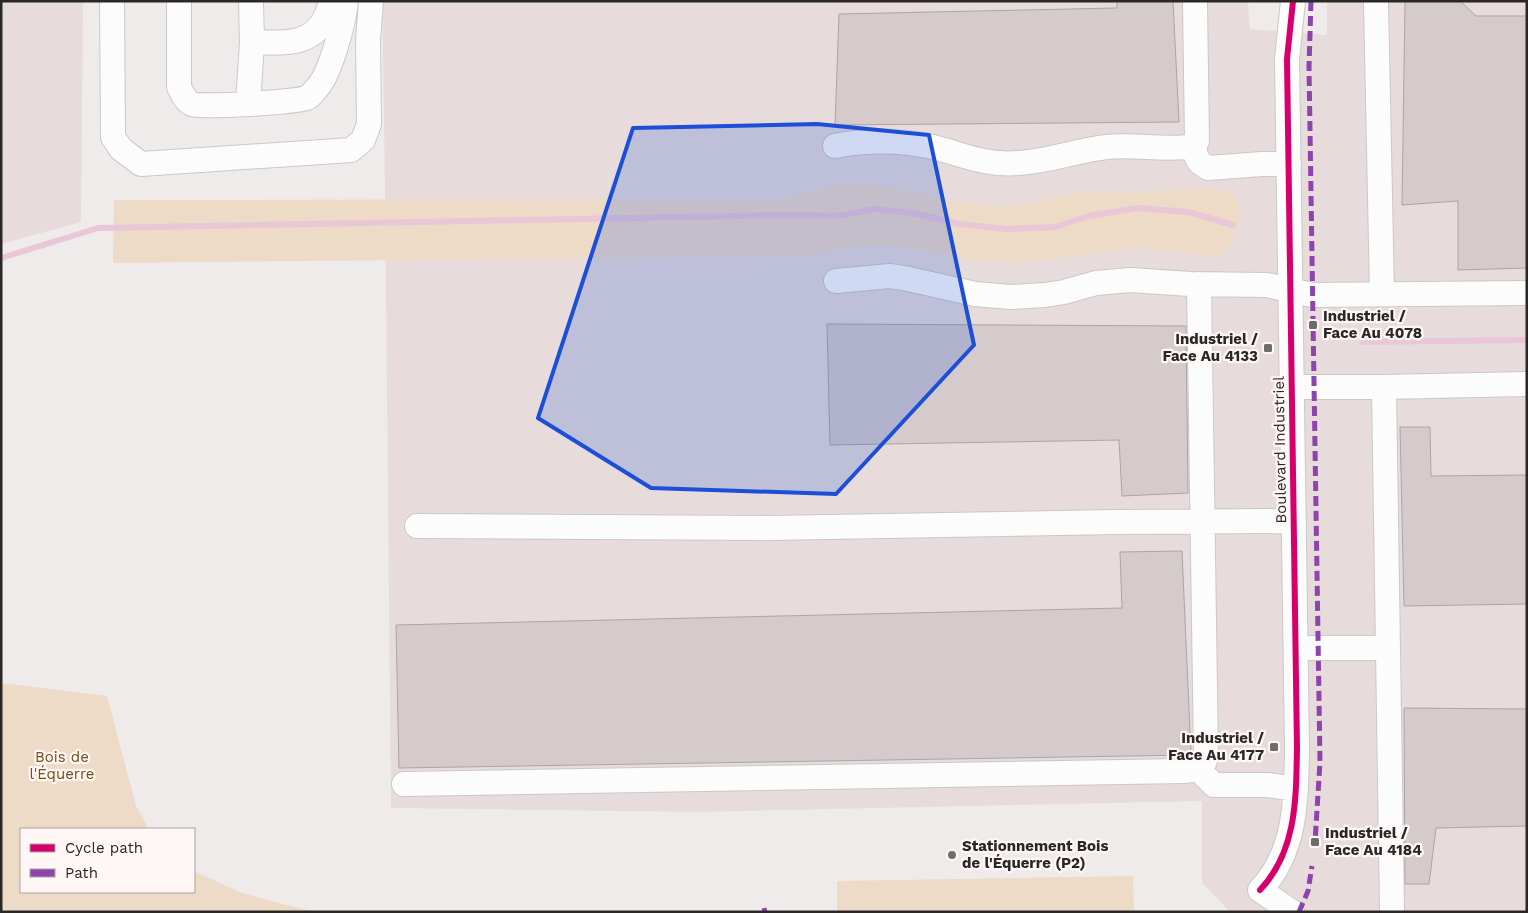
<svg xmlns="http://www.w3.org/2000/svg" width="1528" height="913" viewBox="0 0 1528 913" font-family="'Work Sans',sans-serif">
<rect width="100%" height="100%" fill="#efebeb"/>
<!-- built -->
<path fill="#e7dcdb" d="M 1,1 L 83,1 L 81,222 L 1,244 Z
M 382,1 L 1248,1 L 1250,29 L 1327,35 L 1327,1 L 1527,1 L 1527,912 L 1230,912 L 1202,883 L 1202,801 L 699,812 L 391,808 L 385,186 Z"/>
<!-- green -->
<path fill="#eddac7" d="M 859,183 C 904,186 946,204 991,206 C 1021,208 1048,197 1077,193 L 1218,189 L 1234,194 L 1241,216 L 1233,242 L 1218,258 L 1140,247 L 1023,263 L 988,262 L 886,245 L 857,246 L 808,256 L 113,263 L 114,200 L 783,199 L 844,184 Z
M 1,683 L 107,696 L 136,806 L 149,829 L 21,829 L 21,892 L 194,892 L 194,871 L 242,893 L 314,912 L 1,912 Z
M 1133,876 L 1134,912 L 837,912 L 837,881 Z"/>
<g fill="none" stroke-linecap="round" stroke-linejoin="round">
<!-- stream -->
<path stroke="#e9c7d7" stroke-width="6" d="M 1,258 L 98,228 L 787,215 L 836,216 L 876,209 L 912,213 L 960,224 L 1007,229 L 1055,227 L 1089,216 L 1138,208 L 1188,212 L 1233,225
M 1363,342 L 1527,340"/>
</g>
<!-- building -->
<path fill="#d6cbcc" stroke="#a9a6a6" d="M 1117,1 L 1173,1 L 1179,122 L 835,125 L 839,14 L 1117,8 Z
M 1405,1 L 1460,1 L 1476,16 L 1527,16 L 1527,268 L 1458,270 L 1458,201 L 1402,205 Z
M 827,324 L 1186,326 L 1188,493 L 1122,496 L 1119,440 L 830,445 Z
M 1400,427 L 1430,427 L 1431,476 L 1527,475 L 1527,604 L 1404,606 Z
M 1182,551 L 1191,755 L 399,768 L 396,625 L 1122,608 L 1120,552 Z
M 1404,708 L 1527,709 L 1527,826 L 1436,828 L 1429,884 L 1405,884 Z"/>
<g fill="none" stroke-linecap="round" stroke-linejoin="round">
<defs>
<path id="minor" d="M 112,1 L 113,137 L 121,149 L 141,164 L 351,150 L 363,140 L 369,124 L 368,40 L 371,1
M 179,1 L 179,87 C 182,93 185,101 192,104 C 201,108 297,102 306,98 C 309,97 313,93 315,90 C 330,77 344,22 346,1
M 1376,1 L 1382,294
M 252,42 C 280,43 313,47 326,16 C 328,11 330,7 331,1
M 248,104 L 252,42 L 251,1
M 835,146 C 867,140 900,140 933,147 C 955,152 976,162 999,163 C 1036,166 1071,151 1107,147 C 1136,144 1166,151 1194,146 L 1197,141 L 1195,1
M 1194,146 L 1196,156 L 1199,162 L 1208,168 L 1262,164 L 1289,164
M 836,281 L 890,276 L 904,278 L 975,294 L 1011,297 L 1045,295 L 1064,292 L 1096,283 L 1130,280 L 1190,284 L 1267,285 L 1312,295 L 1527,293
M 1292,387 L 1384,387 L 1392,912
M 1384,387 L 1527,384
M 417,526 L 769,528 L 1117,522 L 1294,521
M 1296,648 L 1388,648
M 1200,768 L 1204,775 L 1214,785 L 1267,785 L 1296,789
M 404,784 L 1184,771 C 1196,770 1205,769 1206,755 L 1199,284
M 1260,890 C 1297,851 1296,798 1297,748 L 1287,59 L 1293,1
M 1260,890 L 1292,912"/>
</defs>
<!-- minor casing -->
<use href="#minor" stroke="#cac8c8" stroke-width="26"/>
<!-- minor -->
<use href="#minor" stroke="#fdfcfc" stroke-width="24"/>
<!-- quiet -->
<path stroke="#8e44ad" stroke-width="5" stroke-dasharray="10 5" stroke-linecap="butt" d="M 1311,1 L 1309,67 L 1320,762 L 1315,842
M 764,908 L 765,912
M 1299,912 L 1308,891 L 1312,866"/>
<defs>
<path id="cycleway" d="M 1260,890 C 1297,851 1296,798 1297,748 L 1287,59 L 1293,1"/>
</defs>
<!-- cycleway casing -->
<use href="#cycleway" stroke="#fff7f6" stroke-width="9"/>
<!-- cycleway -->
<use href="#cycleway" stroke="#d6006c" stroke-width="6"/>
</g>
<!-- marked area -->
<path fill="#1d4ed8" fill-opacity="0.2" stroke="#1d4ed8" stroke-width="4" stroke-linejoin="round" d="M 817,124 L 929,135 L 974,345 L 836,494 L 651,488 L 538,418 L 633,128 Z"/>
<!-- markers -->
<g fill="#6f6c6c" stroke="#fff7f6" stroke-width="2">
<rect x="1308" y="320" width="10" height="10" rx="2.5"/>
<rect x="1263" y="343" width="10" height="10" rx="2.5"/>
<rect x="1269" y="742" width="10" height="10" rx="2.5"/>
<rect x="1310" y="837" width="10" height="10" rx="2.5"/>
<circle cx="952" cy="855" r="5"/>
</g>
<g text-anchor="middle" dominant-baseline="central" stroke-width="4.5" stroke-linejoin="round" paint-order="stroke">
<!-- poi labels -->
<g font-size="15" font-weight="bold" fill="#2a2827" stroke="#fff7f6" text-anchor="start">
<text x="1323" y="316">Industriel /<tspan x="1323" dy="17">Face Au 4078</tspan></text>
<text x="1258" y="339" text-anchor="end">Industriel /<tspan x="1258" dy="17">Face Au 4133</tspan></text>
<text x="1264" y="738" text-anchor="end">Industriel /<tspan x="1264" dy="17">Face Au 4177</tspan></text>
<text x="1325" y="833">Industriel /<tspan x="1325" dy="17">Face Au 4184</tspan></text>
<text x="962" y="846">Stationnement Bois<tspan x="962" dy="17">de l'Équerre (P2)</tspan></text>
</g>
<!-- street labels -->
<g font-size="15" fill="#2a2827" stroke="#fff7f6">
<text transform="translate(1280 450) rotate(-91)">Boulevard Industriel</text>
</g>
<!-- park labels -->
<g font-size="15" fill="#784d11" stroke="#fff7f6">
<text x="62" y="757">Bois de<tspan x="62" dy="17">l'Équerre</tspan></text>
</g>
</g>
<!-- border -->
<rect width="1528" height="913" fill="none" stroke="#2a2827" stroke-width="5"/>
<!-- legend -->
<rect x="20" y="828" width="175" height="65" fill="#fff7f6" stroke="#aaa4a3"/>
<rect x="30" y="844" width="25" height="8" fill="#d6006c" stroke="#aaa4a3"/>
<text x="65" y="853" font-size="15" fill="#2a2827">Cycle path</text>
<rect x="30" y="869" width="25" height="8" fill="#8e44ad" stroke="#aaa4a3"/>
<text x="65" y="878" font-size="15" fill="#2a2827">Path</text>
</svg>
